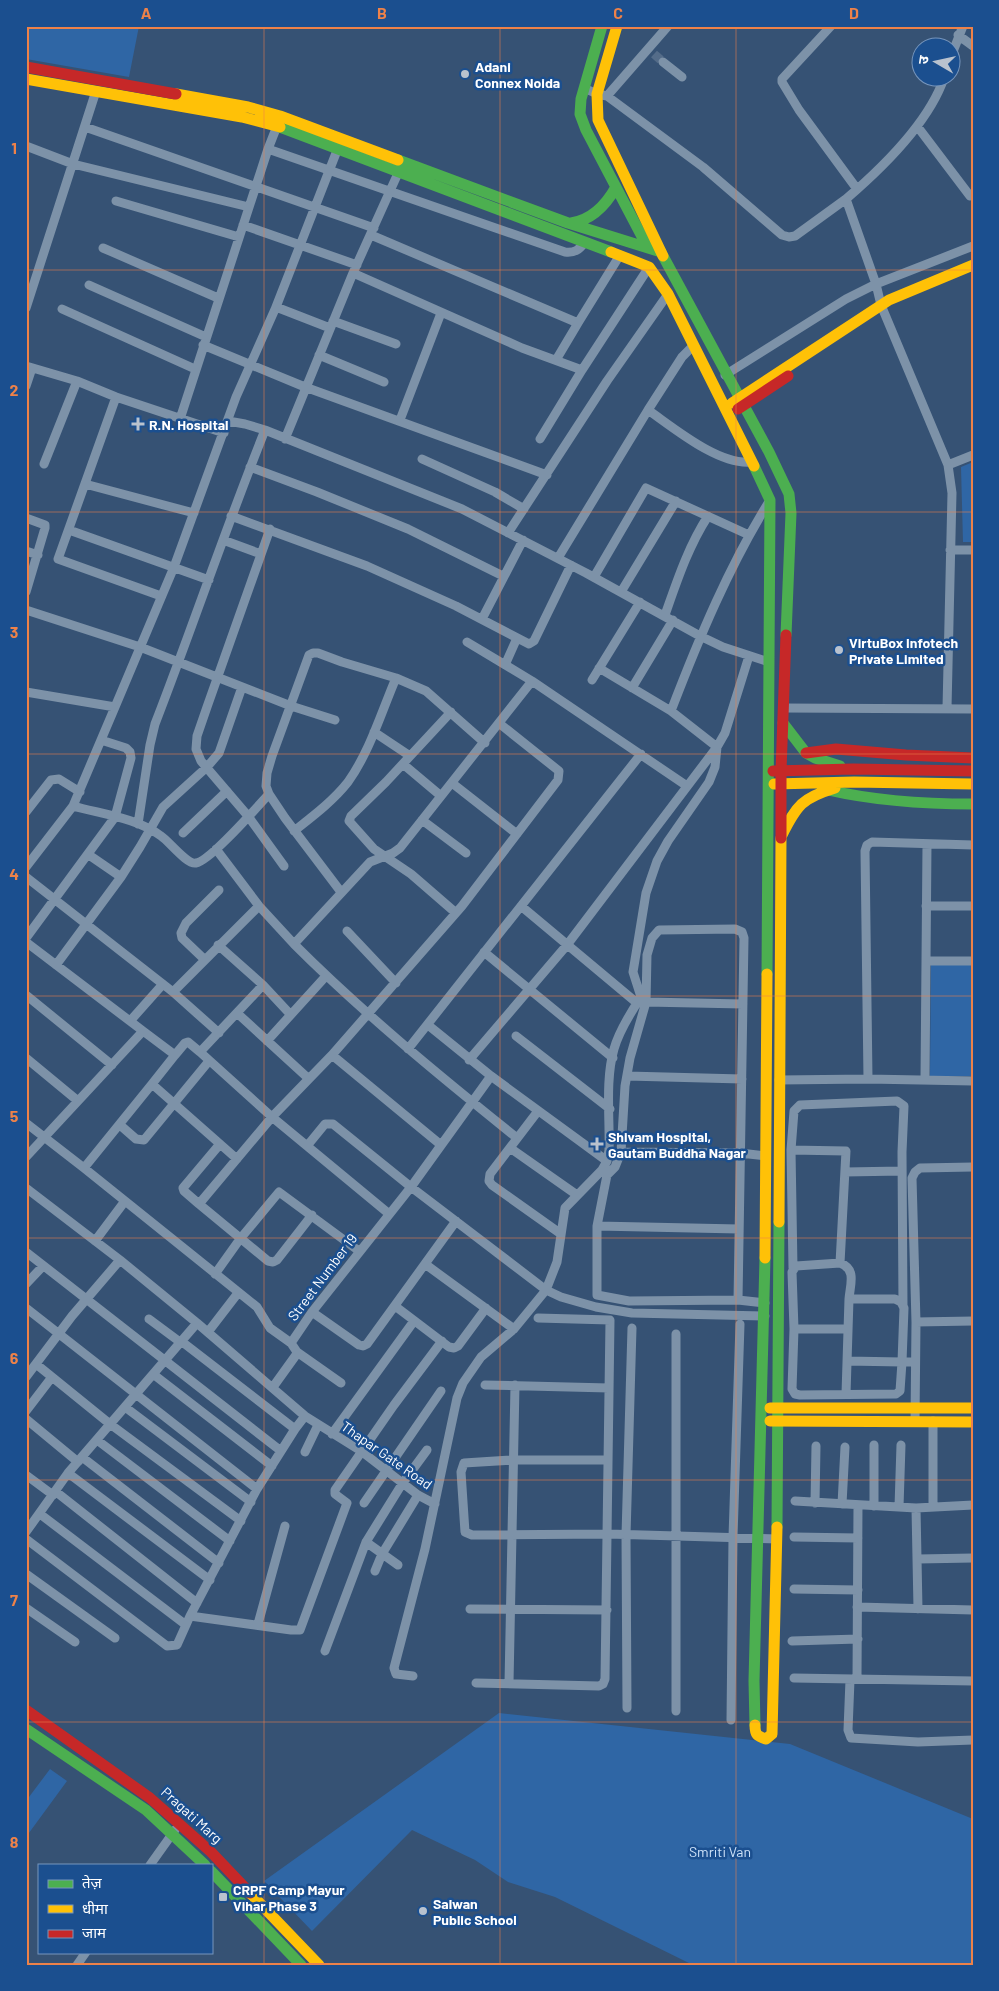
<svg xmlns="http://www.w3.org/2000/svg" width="999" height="1991" viewBox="0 0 999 1991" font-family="Barlow,'Noto Sans Devanagari',sans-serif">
<rect width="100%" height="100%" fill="#365274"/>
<!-- green -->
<path fill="#2f66a5" d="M 26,26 L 139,26 L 129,77 L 26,59 Z
M 973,462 L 973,542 L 963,542 L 961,467 Z
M 931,965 L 973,965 L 973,1076 L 930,1076 Z
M 499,1713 L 790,1744 L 973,1819 L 973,1965 L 693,1965 L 555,1897 L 508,1882 L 475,1860 L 412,1830 L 312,1931 L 264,1881 Z
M 50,1769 L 67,1781 L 26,1837 L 26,1801 Z"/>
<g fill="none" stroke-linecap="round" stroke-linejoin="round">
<!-- street-tunnel -->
<path stroke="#546c89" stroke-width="9" stroke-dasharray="9 4.5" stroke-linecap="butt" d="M 654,54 L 663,62"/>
<!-- street -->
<path stroke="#7d92a8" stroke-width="9" d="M 831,26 L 782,79 L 782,82 L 799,110 L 857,189
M 958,35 L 973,46
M 952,54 L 963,26
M 663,62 L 682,77
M 944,78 C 929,122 881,169 846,199 L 876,284 L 881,305 L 948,465 L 952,493 L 947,708
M 584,88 L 597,94 L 607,96 L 668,26
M 607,96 L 703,167 L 782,235 L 789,237 L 795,236 L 846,199
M 917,126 L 970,196
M 85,127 L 374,228
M 26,146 L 73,164 L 249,207
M 268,149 L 565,252 C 575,253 579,250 585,242
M 116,201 L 239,237
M 243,225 L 357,265
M 371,235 L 578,323 L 620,255
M 103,248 L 218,298
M 353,273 L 522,348 L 582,370
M 89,285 L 206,337
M 276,307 L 330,328
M 26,308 L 96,91
M 62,309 L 195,369
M 333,321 L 396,344
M 203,345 L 305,387 L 547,475
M 319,355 L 384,382
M 556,360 L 578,323
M 26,366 L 77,381 L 116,397 L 224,433
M 725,375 L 846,299 L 876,284 L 973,246
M 26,386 L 32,368
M 116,397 L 58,559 L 161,596
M 648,410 C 674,428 718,465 751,462
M 180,419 L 268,149 L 279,121
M 400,420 L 441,313
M 228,421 L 245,424 L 265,430 L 462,509 L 586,573 L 700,636 L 723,647 L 769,662
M 285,439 L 353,273 L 399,171
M 540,439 L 582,370 L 649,267
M 422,459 L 495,492 L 524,509
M 44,464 L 77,381
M 948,465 L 973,455
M 250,467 L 317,492 L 408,529 L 503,576
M 85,484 L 194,513
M 231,516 L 367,566 L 456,606 L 529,644 L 534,641 L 571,565
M 26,518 L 45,525 L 45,528 L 26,592
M 270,529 L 207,707 L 197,736 L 196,749 L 201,761 L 248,816 L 284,866
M 69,530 L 209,580
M 508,533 L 607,381 L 668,294
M 223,540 L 261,554
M 950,550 L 973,550
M 26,551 L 38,555
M 558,558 L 648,410 L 682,357 L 693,346
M 594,577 L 646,488 L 749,535
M 621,592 L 676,501
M 26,610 L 140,647 L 291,706 L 335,720
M 665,615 C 677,581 688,547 708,516
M 482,619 L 523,540
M 467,642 L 532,681 L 687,786
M 505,665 L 517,638
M 592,680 L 640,602
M 632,688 L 673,620
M 26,692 L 115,707 L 174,567 L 236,397 L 276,307 L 338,148
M 783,708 L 973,709
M 671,711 C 699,638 729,566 770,500
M 451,712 L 386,782 L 351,816 L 349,821 L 374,849 L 411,874 L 456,913
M 374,732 L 410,756
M 403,764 L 441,796
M 452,783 L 517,834
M 73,806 C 101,814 137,818 161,836 C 169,841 187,865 196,863 C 210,861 257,807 269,794
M 26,812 L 51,780 L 59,779 L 80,792
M 422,820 L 466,853
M 138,824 L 150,745 L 155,724 C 193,626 226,527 265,430
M 294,831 C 313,816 333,801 348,782 C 370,751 381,713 396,678
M 183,833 L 227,791
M 216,849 L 259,906 L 294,944
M 89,855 L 121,877
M 26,867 L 73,806 L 115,707
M 26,877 L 173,992 L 219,1033
M 341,892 L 285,818 L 269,794 L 266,786 L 267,773 L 272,756 L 309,655 L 313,653 L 318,653 L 342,662 L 396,678 L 426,691 L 485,743
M 521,906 L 637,1003
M 926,906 L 973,906
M 347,931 L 396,983
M 26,938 L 115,817 L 131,758 L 130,752 L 126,748 L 101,740
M 26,942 L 143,1031 L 26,1157
M 218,945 L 263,985 L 290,1014
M 484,952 L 613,1058
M 204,959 L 182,938 L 181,933 L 186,923 L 219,890
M 926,961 L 973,961
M 56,965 L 121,877 L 140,847 L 163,807 L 207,767 L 219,753 L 242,687
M 263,985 L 200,1052 L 272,1117 L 388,1213
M 173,992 L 259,906
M 26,995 L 112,1065
M 646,1002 L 743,1004
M 237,1013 L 309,1079
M 131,1020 L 163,984
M 428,1025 L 491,1076 L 607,1161
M 143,1031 L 175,1055 L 185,1043 L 188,1042 L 200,1052
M 516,1036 L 610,1109
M 267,1041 L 326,976
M 408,1049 L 641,754
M 26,1058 L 78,1101
M 469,1060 L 567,945 L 717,747 L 725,733 L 749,656
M 627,1076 L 742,1079
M 868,1079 L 865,851 L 867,845 L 872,842 L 973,845
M 779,1080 L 868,1079 L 973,1081
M 925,1080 L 927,844
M 152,1084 L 175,1055
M 538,1111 L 490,1174 L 489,1181 L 492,1185 L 561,1234
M 26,1123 L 84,1168 L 257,1307 L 270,1328 L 291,1343
M 120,1125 L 136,1139 L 144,1140 L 209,1061
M 517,1138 C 441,1077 364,1014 294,944 L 370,862 L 393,853 L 400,848 L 532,681
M 441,1145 L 332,1055 L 462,906 L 558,780 L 559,771 L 500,724
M 307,1146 L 325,1124 L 333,1124 L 411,1187 L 546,1290 L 561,1297 L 596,1307 L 632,1313 L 765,1316
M 510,1148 L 577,1195
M 791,1150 L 846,1151 L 840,1263
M 621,1152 L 740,1153 L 766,1156
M 84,1168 L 152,1084 L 237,1159
M 845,1172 L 902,1171
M 26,1188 L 120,1260 L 197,1323 L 305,1416 L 361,1451 L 418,1495 L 435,1504
M 199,1204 L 184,1191 L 183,1188 L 220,1144
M 312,1215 L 277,1260 L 273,1262 L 268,1261 L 199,1204 L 272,1117 L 332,1055
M 597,1226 L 739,1229
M 95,1241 L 125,1201
M 26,1252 L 281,1451
M 425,1264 L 514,1329
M 793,1268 L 791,1150 L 794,1111 L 800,1105 L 897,1101 L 904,1106 L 902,1152 L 903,1305
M 215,1274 L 240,1239 L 279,1192 L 359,1251
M 26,1284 L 43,1266
M 738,1300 L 744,938 L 742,932 L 735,929 L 659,930 L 652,938 L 647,955 L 646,1002 L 630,1058 L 625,1086 L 621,1152 L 615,1167 L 607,1175 L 597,1226 L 597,1295 L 629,1301 L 738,1300 L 765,1303
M 395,1306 L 449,1347 L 454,1348 L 458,1346 L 486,1308
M 26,1308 L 257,1489
M 312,1312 L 359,1345 L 363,1346 L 367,1344 L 456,1221
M 149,1319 L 180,1342
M 916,1322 L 973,1321
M 794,1329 L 848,1329
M 208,1332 L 238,1293
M 676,1334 L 676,1711
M 181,1341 L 295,1429
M 297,1352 L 341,1383
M 847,1361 L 902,1362 L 900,1391 L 896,1394 L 800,1395 L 795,1394 L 792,1389 L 794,1329 L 792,1272 L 796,1266 L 840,1263 C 857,1269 850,1285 849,1299 L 895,1299 L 901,1302 L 904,1308 L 902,1362 L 915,1362
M 36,1364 L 110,1424 L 241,1521
M 153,1374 L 272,1466
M 26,1377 L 72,1316 L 120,1260
M 485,1385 L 609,1388
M 273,1387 L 296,1355 L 297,1352 L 291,1343 L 312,1312 L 411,1187 L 491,1076
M 846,1394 L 849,1299
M 125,1407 L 251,1502
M 26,1411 L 52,1377
M 26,1419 L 78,1462
M 915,1421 L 916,1322 L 912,1178 L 915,1172 L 920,1168 L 973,1167
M 933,1421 L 933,1506
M 332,1434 L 414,1321
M 97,1440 L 230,1541
M 874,1445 L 874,1506
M 305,1452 L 318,1425
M 82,1457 L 219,1563
M 608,1460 L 512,1460 L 464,1463 L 461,1472 L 465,1532 L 472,1535 L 608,1534 L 777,1539
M 68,1473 L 210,1580
M 26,1475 L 53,1495
M 55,1491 L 197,1603
M 795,1501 L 916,1508 L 973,1505
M 364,1503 L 441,1391
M 815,1503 L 816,1446
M 842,1504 L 845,1447
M 899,1507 L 901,1445
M 916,1508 L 918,1609
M 40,1514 L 186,1625
M 26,1532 L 68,1473 L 197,1323
M 794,1537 L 858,1538
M 26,1539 L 167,1646 L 177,1645 L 190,1616 L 257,1489 L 295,1429 L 305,1416
M 366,1542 L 398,1565
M 918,1559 L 973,1558
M 375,1571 L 382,1554 L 418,1495
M 26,1574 L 115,1638
M 794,1589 L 858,1590
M 857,1607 L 973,1610
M 26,1608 L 75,1642
M 470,1609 L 607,1610
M 190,1616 L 291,1630 L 300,1630 L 347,1503 L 335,1494 L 335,1490 L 394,1405 L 442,1341
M 258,1624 L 285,1526
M 792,1641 L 858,1639
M 325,1651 L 366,1542 L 402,1484 L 427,1450
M 413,1676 L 396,1674 L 394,1668 L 425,1549 L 457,1398 L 463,1383 L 481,1357 L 514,1329 L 546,1290 L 557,1262 L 565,1208 L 602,1170 L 607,1161 L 609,1150 C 610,1118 605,1080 614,1049 C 619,1031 631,1012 641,997 L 633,972 L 646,893 L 657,861 L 668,841 L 709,782 L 715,767 L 717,747 L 671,711 L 599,668
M 794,1678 L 973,1681
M 857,1679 L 858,1505
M 850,1680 L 848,1730 L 851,1738 L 918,1742 L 973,1740
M 476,1683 L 599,1686 L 603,1684 L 605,1679 L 610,1320 L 538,1318
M 509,1683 L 515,1385
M 627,1708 L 626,1535 L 632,1328
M 731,1720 L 733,1537 L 740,1324
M 150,1865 L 175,1830
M 77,1965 L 86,1952"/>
<!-- fast -->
<path stroke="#4caf50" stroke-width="11" d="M 602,26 L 581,99 L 580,114 L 586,130 L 648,248
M 280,127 L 611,252
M 398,160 L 568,223 L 661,252
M 571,223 C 592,220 606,205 616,187
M 663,256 L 769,452 L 789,494 L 791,513 L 786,635
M 754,466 L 770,500 L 767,974
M 783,723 L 806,753 L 815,758 L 840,766
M 828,790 C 876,801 924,804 973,804
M 777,1527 L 779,1222
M 755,1725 L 754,1681 L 765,1258
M 26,1729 L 146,1810 L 205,1865
M 211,1871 L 301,1965"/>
<!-- slow -->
<path stroke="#ffc107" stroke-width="11" d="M 617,26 L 597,94 L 598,120 L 663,256
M 26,79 L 242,117 L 280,127
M 176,94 L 248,107 L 280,116 L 398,160
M 611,252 L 649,267 L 668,294 L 754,466
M 732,403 L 889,300 L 973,265
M 774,784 L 854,782 L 973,784
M 782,835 C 797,805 802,798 835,788
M 779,1222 L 781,838
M 765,1258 L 767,974
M 770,1408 L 973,1408
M 770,1421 L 973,1422
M 755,1725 C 755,1735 757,1736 766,1739 L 772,1734 L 777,1527
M 250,1893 L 319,1965"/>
<!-- jam -->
<path stroke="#c62828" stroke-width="11" d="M 26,67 L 176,94
M 738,409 L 788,376
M 806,753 L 836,749 L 906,755 L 973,758
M 773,771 L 853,769 L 973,771
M 781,838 L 781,771 L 786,635
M 26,1710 L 150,1798 L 211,1852 L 250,1893"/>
</g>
<!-- grid -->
<path fill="none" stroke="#ee8249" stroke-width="1" stroke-opacity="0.55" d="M 264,26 L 264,1965M 500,26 L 500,1965M 736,26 L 736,1965M 26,270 L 973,270M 26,512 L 973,512M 26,754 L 973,754M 26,996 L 973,996M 26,1238 L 973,1238M 26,1480 L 973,1480M 26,1722 L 973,1722"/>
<!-- markers -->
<g fill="#b9c2ce" stroke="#1b4f8f" stroke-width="2">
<circle cx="465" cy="74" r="5"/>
<path d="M135.5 416.5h5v5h5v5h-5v5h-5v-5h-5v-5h5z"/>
<circle cx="839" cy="650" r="5"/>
<path d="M594.5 1136.5h5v5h5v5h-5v5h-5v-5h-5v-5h5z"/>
<rect x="218" y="1892" width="10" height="10" rx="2.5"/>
<circle cx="423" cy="1911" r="5"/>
</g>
<g text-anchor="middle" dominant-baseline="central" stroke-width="5" stroke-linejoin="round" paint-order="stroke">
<!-- poi labels -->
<g font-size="14" font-weight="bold" fill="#fff" stroke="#1b4f8f" text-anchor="start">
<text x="475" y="66">Adani<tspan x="475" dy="16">Connex Noida</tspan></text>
<text x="149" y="424">R.N. Hospital</text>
<text x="849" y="642">VirtuBox Infotech<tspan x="849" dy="16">Private Limited</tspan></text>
<text x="608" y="1136">Shivam Hospital,<tspan x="608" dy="16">Gautam Buddha Nagar</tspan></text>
<text x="233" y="1889">CRPF Camp Mayur<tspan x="233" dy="16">Vihar Phase 3</tspan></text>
<text x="433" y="1903">Salwan<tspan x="433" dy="16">Public School</tspan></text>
</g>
<!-- street labels -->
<g font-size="14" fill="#fff" stroke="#1b4f8f">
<text transform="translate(322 1277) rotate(-53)">Street Number 19</text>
<text transform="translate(387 1455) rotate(35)">Thapar Gate Road</text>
<text transform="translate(192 1815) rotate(42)">Pragati Marg</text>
</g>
<!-- park labels -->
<g font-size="14" fill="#cfe3fa" stroke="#1b4f8f">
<text x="720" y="1851">Smriti Van</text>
</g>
</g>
<!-- border -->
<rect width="999" height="1991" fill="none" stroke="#1b4f8f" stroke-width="55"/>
<!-- legend -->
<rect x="38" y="1864" width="175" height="90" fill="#1b4f8f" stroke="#7695bc"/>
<rect x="48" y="1880" width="25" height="8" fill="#4caf50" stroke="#7695bc"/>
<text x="82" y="1888" font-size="15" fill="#ffffff">तेज़</text>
<rect x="48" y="1905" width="25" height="8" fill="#ffc107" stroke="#7695bc"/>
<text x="82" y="1914" font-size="15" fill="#ffffff">धीमा</text>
<rect x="48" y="1930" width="25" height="8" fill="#c62828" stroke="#7695bc"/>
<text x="82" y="1938" font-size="15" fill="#ffffff">जाम</text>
<!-- north arrow -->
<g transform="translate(936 62) rotate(279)"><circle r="24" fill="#1b4f8f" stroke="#7695bc"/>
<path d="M0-4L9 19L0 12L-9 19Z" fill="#b9c2ce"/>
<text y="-8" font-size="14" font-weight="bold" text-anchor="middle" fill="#ffffff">उ</text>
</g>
<rect x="28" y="28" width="944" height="1936" fill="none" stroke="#ee8249" stroke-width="2"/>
<g font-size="16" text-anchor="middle" font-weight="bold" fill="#ee8249">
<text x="146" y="19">A</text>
<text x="382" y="19">B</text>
<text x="618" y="19">C</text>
<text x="854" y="19">D</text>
<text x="14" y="154">1</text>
<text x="14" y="396">2</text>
<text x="14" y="638">3</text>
<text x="14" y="880">4</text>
<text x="14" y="1122">5</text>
<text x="14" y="1364">6</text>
<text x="14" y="1606">7</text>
<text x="14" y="1848">8</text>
</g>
</svg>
